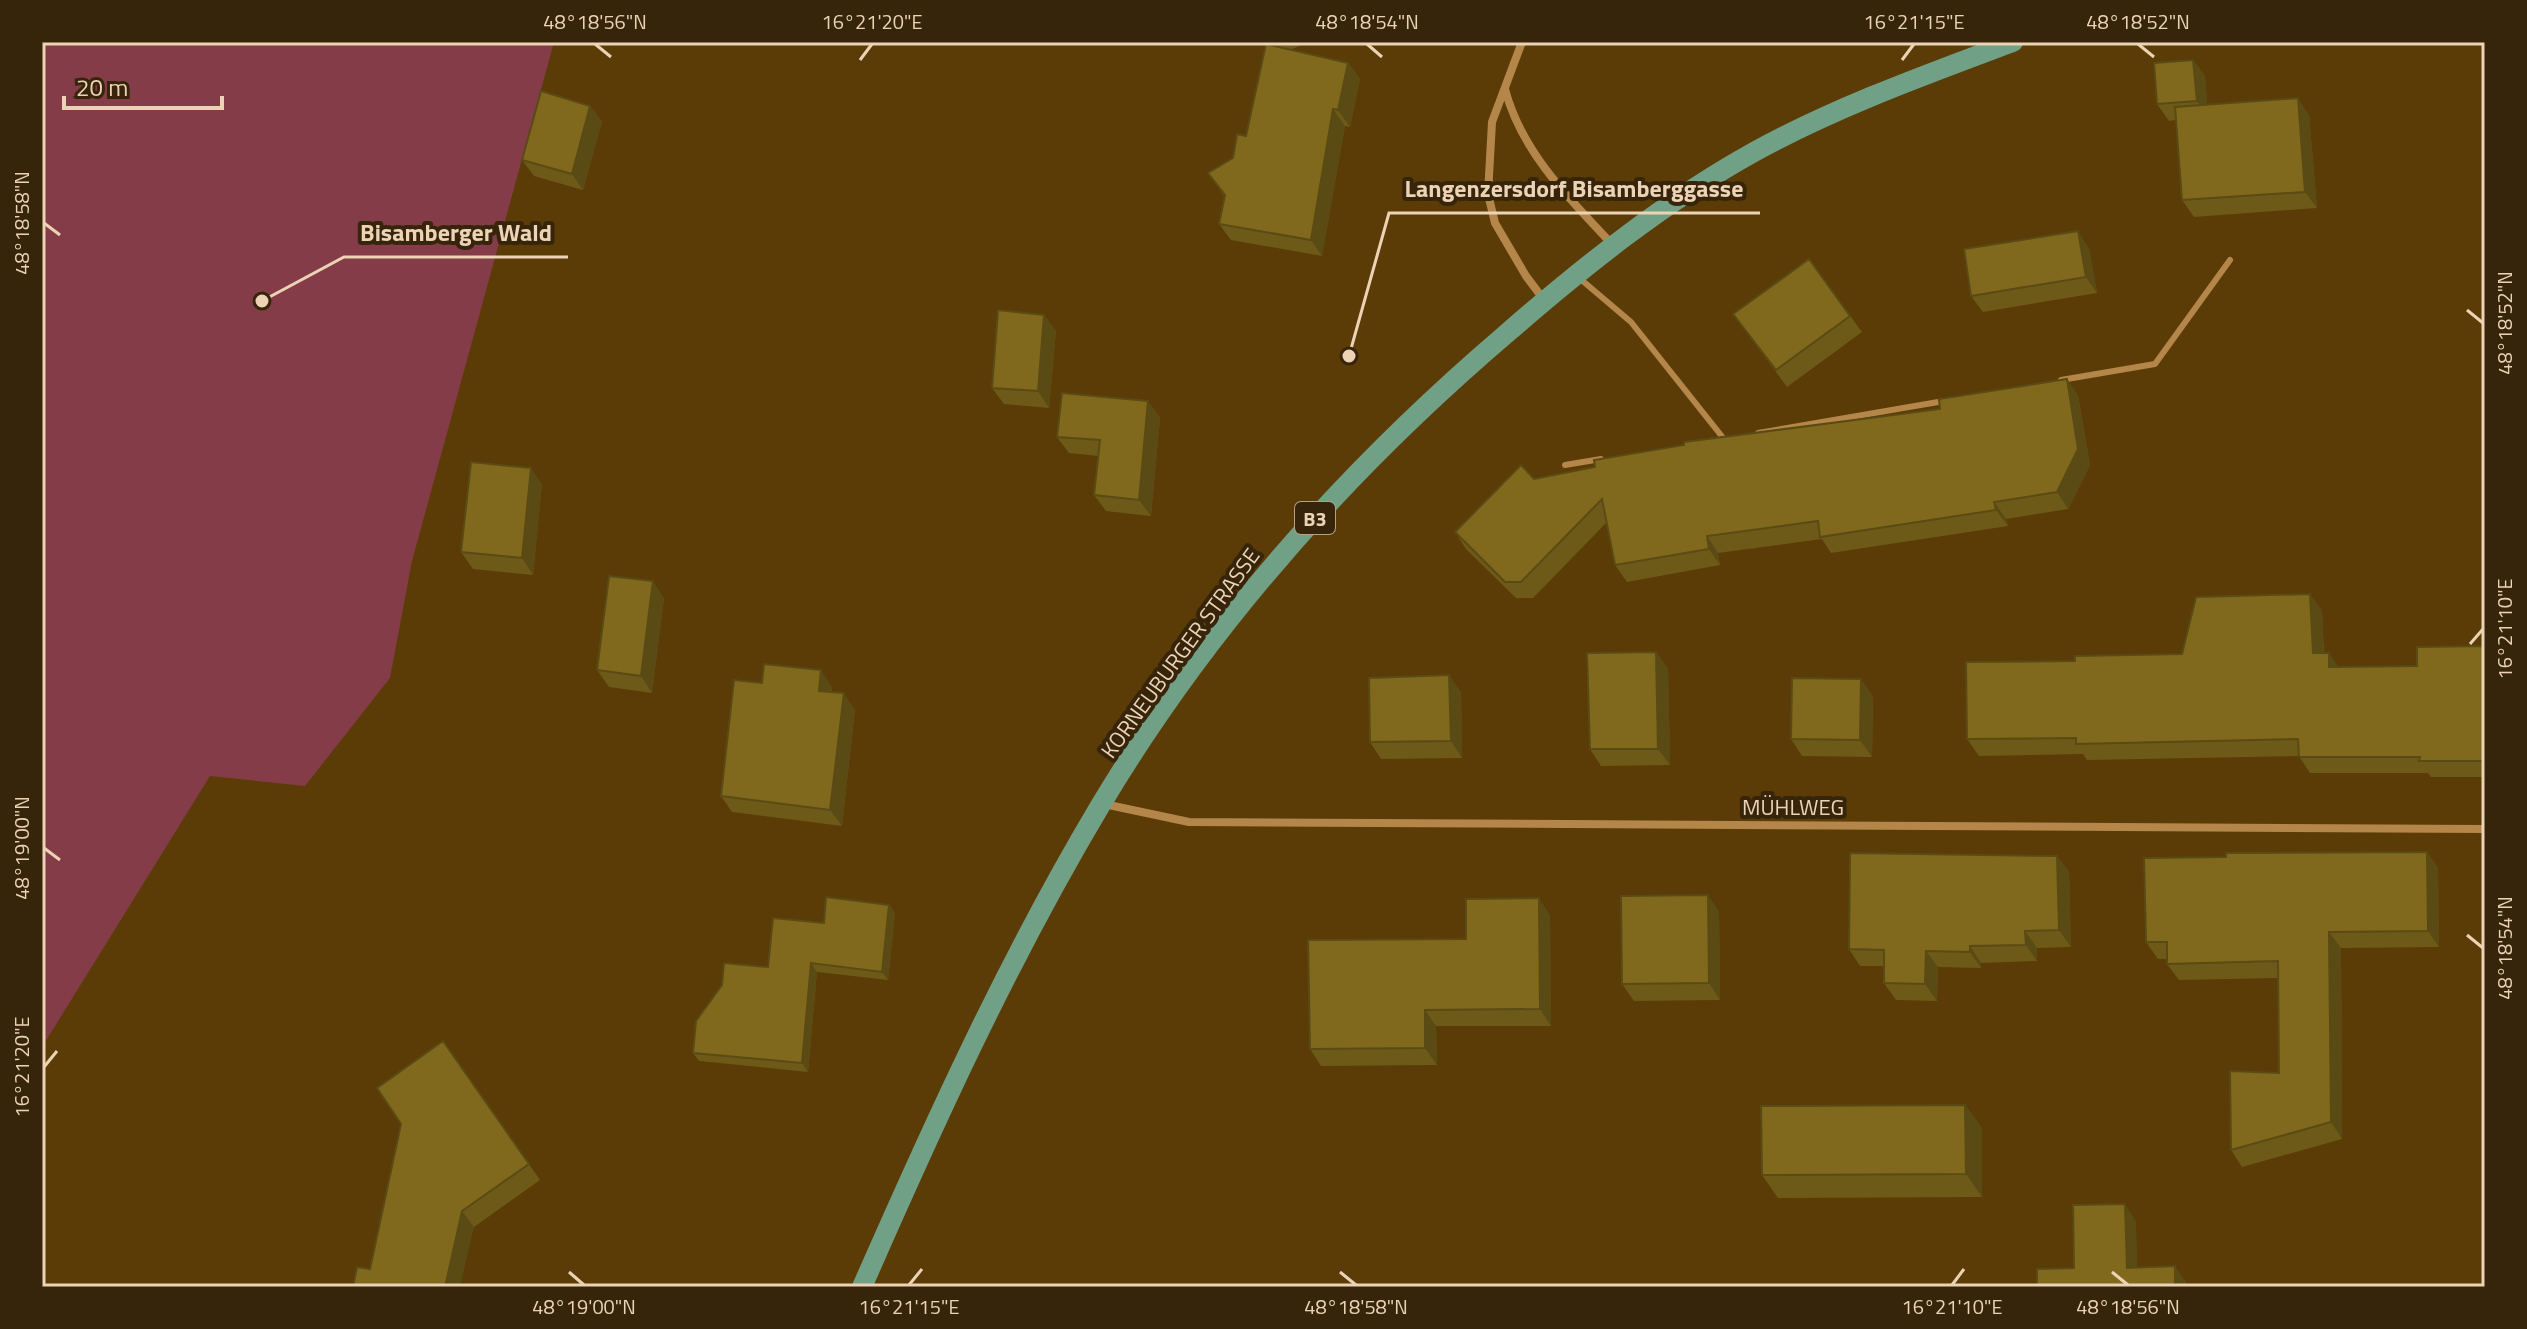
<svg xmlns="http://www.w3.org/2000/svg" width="2527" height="1329" viewBox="0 0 2527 1329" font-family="'Titillium Web',sans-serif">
<rect width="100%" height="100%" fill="#5b3b06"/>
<!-- green -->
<path fill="#843d48" d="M 42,42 L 554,42 L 412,561 L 390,678 L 305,786 L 210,776 L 42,1047 Z"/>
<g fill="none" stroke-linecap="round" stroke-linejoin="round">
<!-- service -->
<path stroke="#b48649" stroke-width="6" d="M 1578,277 L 1631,322 L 1724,439
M 2061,380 L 2155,364 L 2230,260
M 1758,433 L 1944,401
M 1565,465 L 1601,459"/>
<!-- minor -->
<path stroke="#b48649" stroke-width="8" d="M 1522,42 L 1492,122 L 1488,194 L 1495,223 L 1526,276 L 1544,300
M 1505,89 C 1521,151 1569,199 1612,244
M 1104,804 L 1189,822 L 2485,829"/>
<!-- primary -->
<path stroke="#70a186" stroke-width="20" d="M 862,1287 C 934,1123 1008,960 1100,806 C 1207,627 1348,469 1506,334 C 1583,267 1664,202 1754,152 C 1836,107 1925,75 2013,42"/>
</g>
<!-- wall -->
<path fill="#6e5a18" d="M 1270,42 L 1308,42 L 1290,50 L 1348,63 L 1360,79 L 1350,127 L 1345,126 L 1322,256 L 1231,240 L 1219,224 L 1224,196 L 1208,173 L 1233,158 L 1246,136 L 1273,46 Z
M 2193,60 L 2205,76 L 2207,104 L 2309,115 L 2317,208 L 2194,217 L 2182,200 L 2176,120 L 2169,121 L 2157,104 Z
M 590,106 L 602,122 L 583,190 L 534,176 L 522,160 Z
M 2089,248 L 2097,293 L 1983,312 L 1971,296 Z
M 1809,259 L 1862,332 L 1787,387 L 1733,314 Z
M 1044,315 L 1056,331 L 1049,408 L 1004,404 L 992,388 Z
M 2078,395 L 2090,465 L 2068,509 L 2006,519 L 2008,526 L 1831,553 L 1822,539 L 1718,553 L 1720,565 L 1627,582 L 1615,565 L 1607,522 L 1533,598 L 1516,598 L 1466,549 L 1455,532 L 1534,479 Z
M 1148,401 L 1160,418 L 1151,516 L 1106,511 L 1094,495 L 1098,456 L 1069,453 L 1057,437 Z
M 542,484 L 533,575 L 473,569 L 461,552 Z
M 2310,594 L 2322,611 L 2324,653 L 2338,667 L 2417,666 L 2485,646 L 2485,777 L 2431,777 L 2428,773 L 2310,773 L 2299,756 L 2087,760 L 2083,754 L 1979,756 L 1967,739 L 2075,661 L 2182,654 Z
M 664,598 L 652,693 L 609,687 L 597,670 Z
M 1668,668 L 1670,765 L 1601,766 L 1590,749 Z
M 762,683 L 832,687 L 832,692 L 855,710 L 842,826 L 732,812 L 721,796 Z
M 1461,692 L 1462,758 L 1381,759 L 1370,742 Z
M 1873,696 L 1872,757 L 1802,756 L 1791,739 Z
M 2427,852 L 2438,868 L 2439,947 L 2341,948 L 2342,1139 L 2242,1167 L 2231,1150 L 2279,1073 L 2278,978 L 2179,980 L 2167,964 L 2167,959 L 2158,959 L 2146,942 L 2226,857 Z
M 2057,856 L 2069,872 L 2071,947 L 2037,948 L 2037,961 L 1981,963 L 1981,968 L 1938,967 L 1937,1001 L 1896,1000 L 1884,983 L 1884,966 L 1860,966 L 1849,949 Z
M 889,905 L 895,913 L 888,980 L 817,972 L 808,1072 L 699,1061 L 693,1053 L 768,967 L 824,923 Z
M 1719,911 L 1720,1000 L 1634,1001 L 1622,984 Z
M 1550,915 L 1551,1026 L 1436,1026 L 1437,1065 L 1321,1066 L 1310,1049 L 1466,939 Z
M 443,1041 L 540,1180 L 474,1227 L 370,1269 Z
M 1965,1105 L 1982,1128 L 1982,1197 L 1778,1198 L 1762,1175 Z"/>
<!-- shaded-wall -->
<path fill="#5a4a14" d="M 2193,60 L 2205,76 L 2208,118 L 2197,101 Z
M 1348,63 L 1360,79 L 1350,127 L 1338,110 Z
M 2298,98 L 2309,115 L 2317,208 L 2305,192 Z
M 590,106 L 602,122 L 583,190 L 572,174 Z
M 1333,109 L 1345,126 L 1322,256 L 1311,240 Z
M 2078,231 L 2089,248 L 2097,293 L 2086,277 Z
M 1044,315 L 1056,331 L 1049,408 L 1038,391 Z
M 2067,379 L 2078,395 L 2090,465 L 2068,509 L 2057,492 Z
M 1148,401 L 1160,418 L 1151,516 L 1139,500 Z
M 531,468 L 542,484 L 533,575 L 522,558 Z
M 1994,502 L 2006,519 L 2008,526 L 1996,510 Z
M 1707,536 L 1718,553 L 1720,565 L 1709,549 Z
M 653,581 L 664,598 L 652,693 L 641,676 Z
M 2310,594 L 2322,611 L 2324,670 L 2313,653 Z
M 1656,652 L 1668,668 L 1670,765 L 1658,749 Z
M 2329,653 L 2340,669 L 2329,667 Z
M 821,670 L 832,687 L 830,707 L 819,691 Z
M 1449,675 L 1461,692 L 1462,758 L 1451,741 Z
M 1861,679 L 1873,696 L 1872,757 L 1860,740 Z
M 844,693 L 855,710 L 842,826 L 830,810 Z
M 2483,734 L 2485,737 L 2485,764 L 2483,761 Z
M 2427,852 L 2438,868 L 2439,947 L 2428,931 Z
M 2057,856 L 2069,872 L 2071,947 L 2059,930 Z
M 1708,895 L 1719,911 L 1720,1000 L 1709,983 Z
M 1539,898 L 1550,915 L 1551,1026 L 1540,1009 Z
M 889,905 L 895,913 L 888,980 L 882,972 Z
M 2025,931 L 2037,948 L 2037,961 L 2026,945 Z
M 2329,932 L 2341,948 L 2342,1139 L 2331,1122 Z
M 1970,946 L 1981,963 L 1981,968 L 1970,952 Z
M 1926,951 L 1938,967 L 1937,1001 L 1925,984 Z
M 811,963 L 817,972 L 808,1072 L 802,1063 Z
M 1425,1010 L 1436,1026 L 1437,1065 L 1425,1048 Z
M 1965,1105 L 1982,1128 L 1982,1197 L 1966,1174 Z
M 2125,1204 L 2136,1221 L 2138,1284 L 2127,1268 Z
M 462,1211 L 474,1227 L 460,1287 L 445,1287 Z
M 2175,1266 L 2186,1282 L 2186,1287 L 2175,1287 Z"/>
<!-- building -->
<path fill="#80691c" stroke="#5a4a14" stroke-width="2" d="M 1266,44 L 1348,63 L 1338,110 L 1333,109 L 1311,240 L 1219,224 L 1225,195 L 1208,173 L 1233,158 L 1237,134 L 1246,136 Z
M 2193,60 L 2197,101 L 2157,104 L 2154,63 Z
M 541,91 L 590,106 L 572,174 L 522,160 Z
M 2298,98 L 2305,192 L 2182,200 L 2175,107 Z
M 2078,231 L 2086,277 L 1971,296 L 1964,249 Z
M 1809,259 L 1850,316 L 1776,370 L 1733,314 Z
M 998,310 L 1044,315 L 1038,391 L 992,388 Z
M 2067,379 L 2078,449 L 2057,492 L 1994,502 L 1996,510 L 1820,537 L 1818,521 L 1707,536 L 1709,549 L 1615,565 L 1602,499 L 1521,582 L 1505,582 L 1455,532 L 1521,465 L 1534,479 L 1595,467 L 1594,460 L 1684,445 L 1684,442 L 1940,409 L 1939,399 Z
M 1062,393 L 1148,401 L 1139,500 L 1094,495 L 1100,440 L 1057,437 Z
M 471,462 L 531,468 L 522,558 L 461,552 Z
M 609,576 L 653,581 L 641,676 L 597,670 Z
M 2310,594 L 2313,653 L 2329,653 L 2329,667 L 2417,666 L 2417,647 L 2485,646 L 2485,734 L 2483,734 L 2483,761 L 2419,761 L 2420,757 L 2299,757 L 2298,739 L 2076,744 L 2076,738 L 1967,739 L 1966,662 L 2075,661 L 2075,656 L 2182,654 L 2196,597 Z
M 1656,652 L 1658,749 L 1590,749 L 1587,653 Z
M 764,664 L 821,670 L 819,691 L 844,693 L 830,810 L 721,796 L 734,680 L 762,683 Z
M 1449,675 L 1451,741 L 1370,742 L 1369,678 Z
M 1792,678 L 1861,679 L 1860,740 L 1791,739 Z
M 2427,852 L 2428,931 L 2329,932 L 2331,1122 L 2231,1150 L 2230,1071 L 2279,1073 L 2278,961 L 2167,964 L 2167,942 L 2146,942 L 2144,858 L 2226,857 L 2226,853 Z
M 1850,853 L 2057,856 L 2059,930 L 2025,931 L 2026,945 L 1970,946 L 1970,952 L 1926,951 L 1925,984 L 1884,983 L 1884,950 L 1849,949 Z
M 1708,895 L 1709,983 L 1622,984 L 1621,896 Z
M 826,897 L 889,905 L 882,972 L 811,963 L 802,1063 L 693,1053 L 696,1021 L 722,985 L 724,963 L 768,967 L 773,918 L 824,923 Z
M 1539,898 L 1540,1009 L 1425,1010 L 1425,1048 L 1310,1049 L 1308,940 L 1466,939 L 1466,899 Z
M 443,1041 L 529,1164 L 462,1211 L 445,1287 L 353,1287 L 357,1267 L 370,1269 L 401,1124 L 377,1088 Z
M 1965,1105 L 1966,1174 L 1762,1175 L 1761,1106 Z
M 2125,1204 L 2127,1268 L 2175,1266 L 2175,1287 L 2037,1287 L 2037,1269 L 2074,1268 L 2073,1205 Z"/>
<!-- ticks -->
<path fill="none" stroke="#ecd3b5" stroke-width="3" d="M 595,44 L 611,57M 1367,44 L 1382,57M 2138,44 L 2154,57M 860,60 L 872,44M 1902,60 L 1914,44M 44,223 L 60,235M 2467,310 L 2483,323M 2470,644 L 2483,629M 44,848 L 60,860M 2467,935 L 2483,948M 44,1067 L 57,1051M 569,1272 L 584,1285M 1340,1272 L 1356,1285M 2112,1272 L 2128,1285M 909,1285 L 922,1269M 1952,1285 L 1964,1269"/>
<g text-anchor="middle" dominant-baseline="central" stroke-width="8" stroke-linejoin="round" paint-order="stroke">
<!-- shield labels -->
<rect fill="#37250b" stroke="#b69f82" stroke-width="2" x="1295" y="502" width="40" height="32" rx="6"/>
<g font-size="20" font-weight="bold" fill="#ecd3b5">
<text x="1315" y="518">B3</text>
</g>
<!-- street labels -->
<g font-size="22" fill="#ecd3b5" stroke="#37250b">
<text transform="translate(1180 653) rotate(-54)">KORNEUBURGER STRASSE</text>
<text x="1793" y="807">MÜHLWEG</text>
</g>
</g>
<!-- callouts -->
<path fill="none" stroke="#ecd3b5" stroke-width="3" d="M1349 356L1389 213H1760M262 301L344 257H568"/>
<g fill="#ecd3b5" stroke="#37250b" stroke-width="3">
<circle cx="1349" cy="356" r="8"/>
<circle cx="262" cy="301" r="8"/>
</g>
<g font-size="24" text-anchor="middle" font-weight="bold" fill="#ecd3b5" stroke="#37250b" stroke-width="8" stroke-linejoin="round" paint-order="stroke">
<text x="1574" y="197">Langenzersdorf Bisamberggasse</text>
<text x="456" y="241">Bisamberger Wald</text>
</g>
<!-- border -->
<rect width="2527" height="1329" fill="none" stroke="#37250b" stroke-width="88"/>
<!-- scale -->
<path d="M64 96v12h158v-12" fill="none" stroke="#ecd3b5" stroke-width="4"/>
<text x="76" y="96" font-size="24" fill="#ecd3b5" stroke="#37250b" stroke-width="6" paint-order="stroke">20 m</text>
<rect x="44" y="44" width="2439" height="1241" fill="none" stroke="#ecd3b5" stroke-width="3"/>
<g font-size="20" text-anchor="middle" fill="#ecd3b5">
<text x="595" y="29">48°18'56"N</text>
<text x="872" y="29">16°21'20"E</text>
<text x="1367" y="29">48°18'54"N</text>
<text x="1914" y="29">16°21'15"E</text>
<text x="2138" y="29">48°18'52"N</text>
<text transform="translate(22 223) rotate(-90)" y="7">48°18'58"N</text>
<text transform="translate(2505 323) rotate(-90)" y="7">48°18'52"N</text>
<text transform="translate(2505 629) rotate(-90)" y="7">16°21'10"E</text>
<text transform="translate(22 848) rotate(-90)" y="7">48°19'00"N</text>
<text transform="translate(2505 948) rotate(-90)" y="7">48°18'54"N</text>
<text transform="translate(22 1067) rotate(-90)" y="7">16°21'20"E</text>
<text x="584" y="1314">48°19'00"N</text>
<text x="909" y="1314">16°21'15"E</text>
<text x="1356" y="1314">48°18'58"N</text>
<text x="1952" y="1314">16°21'10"E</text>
<text x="2128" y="1314">48°18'56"N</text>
</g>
</svg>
